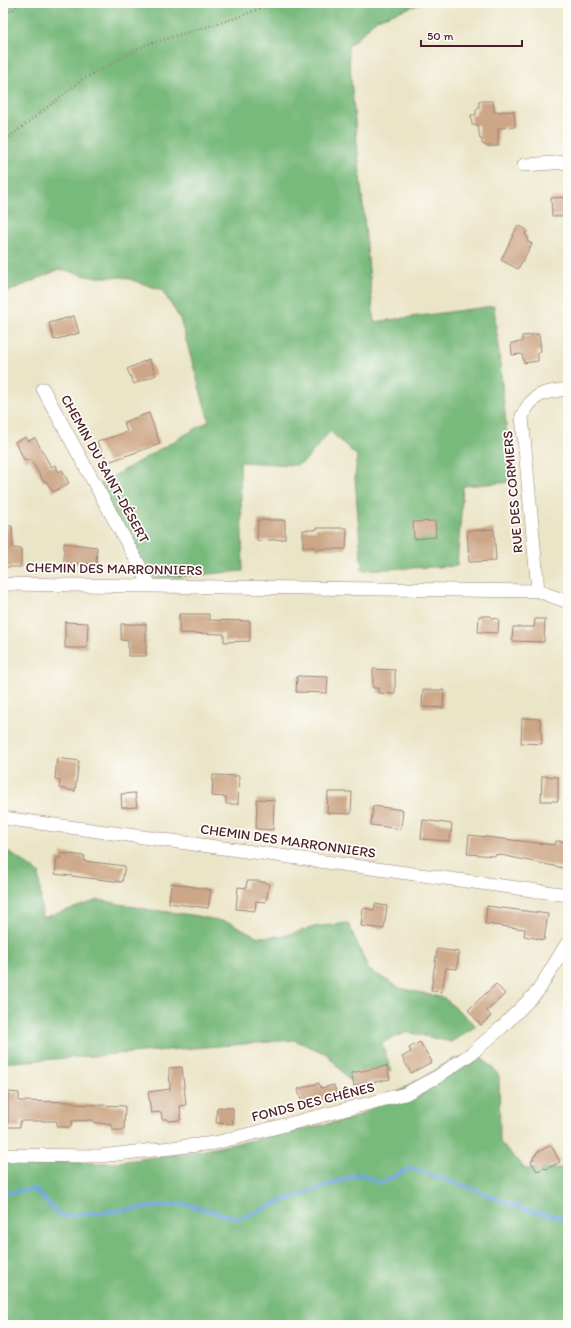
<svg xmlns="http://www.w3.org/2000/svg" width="571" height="1328" viewBox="0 0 571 1328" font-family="Itim,sans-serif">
<rect width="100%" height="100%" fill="#fdfcf7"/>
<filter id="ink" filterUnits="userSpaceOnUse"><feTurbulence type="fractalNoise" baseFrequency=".025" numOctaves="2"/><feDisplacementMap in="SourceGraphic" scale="8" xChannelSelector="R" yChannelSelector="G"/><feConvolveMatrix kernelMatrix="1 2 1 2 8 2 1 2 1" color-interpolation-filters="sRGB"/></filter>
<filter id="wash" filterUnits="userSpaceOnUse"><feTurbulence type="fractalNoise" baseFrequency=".012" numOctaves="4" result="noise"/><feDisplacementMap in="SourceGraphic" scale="16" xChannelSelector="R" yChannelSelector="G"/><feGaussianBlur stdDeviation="0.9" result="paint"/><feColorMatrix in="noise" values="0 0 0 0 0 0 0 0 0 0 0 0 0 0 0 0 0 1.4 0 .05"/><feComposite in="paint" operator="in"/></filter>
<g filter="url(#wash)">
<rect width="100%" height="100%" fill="#ebe5c8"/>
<!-- forest -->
<path fill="#78b97c" stroke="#616c54" d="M 3,3 L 423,3 L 377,19 L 348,47 L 374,322 L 494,306 L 512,482 L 463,486 L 457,566 L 362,570 L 355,477 L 357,456 L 330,431 L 304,462 L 296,465 L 240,462 L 243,571 L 151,579 L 98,485 L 209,421 L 180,319 L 162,290 L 123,277 L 90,277 L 60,269 L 3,294 Z
M 3,848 L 39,873 L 42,918 L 99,900 L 151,910 L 192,915 L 231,923 L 258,937 L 284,936 L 314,927 L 348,923 L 369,970 L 400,988 L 444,998 L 476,1026 L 451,1042 L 407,1032 L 382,1043 L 391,1070 L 357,1089 L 327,1054 L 294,1040 L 3,1063 Z
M 474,1057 L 483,1058 L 499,1075 L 500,1142 L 525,1169 L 547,1169 L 568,1167 L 568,1325 L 3,1325 L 3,1161 L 111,1163 L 201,1151 L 355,1118 L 453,1059 Z"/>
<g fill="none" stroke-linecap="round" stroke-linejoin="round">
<!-- stream -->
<path stroke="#71a7df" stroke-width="4" d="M 3,1193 L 34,1189 L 61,1216 L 185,1204 L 240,1219 L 274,1204 L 359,1174 L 381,1183 L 410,1168 L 468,1187 L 526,1210 L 568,1219"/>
</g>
<g id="blocks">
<!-- building -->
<path fill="#cca686" d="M 479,101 L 493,101 L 494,112 L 514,111 L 515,127 L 498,128 L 498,146 L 485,146 L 485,144 L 482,144 L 482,139 L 480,139 L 478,125 L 472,125 L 471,115 L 476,115 L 476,109 L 479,109 Z
M 568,197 L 568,216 L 552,216 L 551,198 Z
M 518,225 L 527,230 L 525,235 L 528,237 L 527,241 L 532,244 L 518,269 L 501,260 Z
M 74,316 L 79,333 L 54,340 L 49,323 Z
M 539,334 L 541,351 L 538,352 L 538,361 L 524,363 L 522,354 L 512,355 L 511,343 L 522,342 L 522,336 Z
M 149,359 L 156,375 L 134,384 L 127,369 Z
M 149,413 L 160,444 L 108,462 L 97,442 L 127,432 L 124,422 Z
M 26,437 L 28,441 L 35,438 L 51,467 L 55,465 L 59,472 L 62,470 L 69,483 L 53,492 L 46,481 L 44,482 L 30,459 L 25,461 L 15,442 Z
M 258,520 L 285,520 L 285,539 L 257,541 Z
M 435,521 L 436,537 L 414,539 L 413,522 Z
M 7,526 L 12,526 L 13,548 L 21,549 L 21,567 L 3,567 Z
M 316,528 L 347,528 L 346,549 L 316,549 L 316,547 L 303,547 L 303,530 L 316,530 Z
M 494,529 L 496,561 L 469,562 L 467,531 Z
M 64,543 L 97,547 L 96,564 L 64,564 Z
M 179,614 L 209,614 L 209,620 L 250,621 L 250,641 L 224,642 L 224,634 L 179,633 Z
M 479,616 L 491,616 L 491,618 L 499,619 L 498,633 L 478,632 Z
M 535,619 L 545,619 L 544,642 L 512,641 L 513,627 L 534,627 Z
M 65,622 L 88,623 L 87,648 L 65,648 Z
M 121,624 L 146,624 L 146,656 L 128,656 L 128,641 L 121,640 Z
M 373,669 L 395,670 L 395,694 L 378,693 L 378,688 L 373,688 Z
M 297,676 L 328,677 L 327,693 L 296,692 Z
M 423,690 L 444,690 L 443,708 L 422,707 Z
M 522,718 L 540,719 L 542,744 L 521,743 Z
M 57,758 L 79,761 L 75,791 L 59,788 L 60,780 L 55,779 Z
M 213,775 L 239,776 L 238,804 L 226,804 L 226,797 L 212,796 Z
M 542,776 L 558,777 L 558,801 L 541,801 Z
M 328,792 L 352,792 L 351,814 L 327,813 Z
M 135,793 L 137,807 L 122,808 L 121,794 Z
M 257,799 L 274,800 L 273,830 L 256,829 Z
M 373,806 L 403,810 L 401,829 L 371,825 Z
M 423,820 L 452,824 L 450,841 L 421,839 Z
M 469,835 L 555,845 L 556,841 L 568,842 L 568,869 L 496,854 L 496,856 L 467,854 Z
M 61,853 L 85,856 L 84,861 L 125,866 L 122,882 L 55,874 L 57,858 L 61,858 Z
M 247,881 L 259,881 L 269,884 L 266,902 L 256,901 L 255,911 L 236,909 L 238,887 L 246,888 Z
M 171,883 L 211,890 L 208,908 L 169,903 Z
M 375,904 L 387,906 L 384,929 L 361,926 L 363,908 L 374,910 Z
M 487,906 L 548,914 L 544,940 L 524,936 L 525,929 L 485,924 Z
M 437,949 L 459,952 L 457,969 L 446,968 L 442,992 L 431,991 Z
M 496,984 L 505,994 L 487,1011 L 491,1016 L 481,1025 L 468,1010 Z
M 420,1042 L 432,1062 L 411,1073 L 402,1057 L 411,1052 L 409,1048 Z
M 387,1066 L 390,1079 L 354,1086 L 351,1073 Z
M 182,1067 L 186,1105 L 180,1106 L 181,1120 L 168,1121 L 168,1119 L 162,1119 L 161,1112 L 151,1113 L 148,1092 L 170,1089 L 169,1068 Z
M 319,1083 L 321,1088 L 334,1085 L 337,1095 L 302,1104 L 298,1089 Z
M 8,1092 L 19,1093 L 19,1101 L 75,1102 L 75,1104 L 125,1106 L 124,1130 L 112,1130 L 112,1125 L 93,1122 L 93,1120 L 72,1121 L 71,1127 L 57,1127 L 57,1121 L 20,1121 L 20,1127 L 8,1127 Z
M 219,1107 L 233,1108 L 233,1124 L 216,1123 L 217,1108 Z
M 551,1145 L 560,1162 L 546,1169 L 545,1168 L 537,1171 L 531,1161 L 534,1159 L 533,1157 L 536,1155 L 536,1153 Z"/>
</g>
</g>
<g filter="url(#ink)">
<use href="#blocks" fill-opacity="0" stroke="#9a827a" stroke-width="1"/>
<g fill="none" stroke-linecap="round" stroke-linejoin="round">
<defs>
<path id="minor" d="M 524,165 L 568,162
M 43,389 L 150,585
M 568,389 C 544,392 533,393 522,416 L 538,591 L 568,602
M 3,584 L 538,591
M 3,818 L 568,895
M 3,1155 L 100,1156 L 215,1143 L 405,1094 L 437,1077 L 472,1053 L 501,1028 L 538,991 L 568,942"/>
</defs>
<!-- minor casing -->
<use href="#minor" stroke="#9a827a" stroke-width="14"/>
<!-- path -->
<path stroke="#9a827a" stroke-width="2.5" stroke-dasharray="1 3" stroke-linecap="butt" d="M 3,16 L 22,3
M 3,142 L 82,80 L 145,45 L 227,21 L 275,3"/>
<!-- minor -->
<use href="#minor" stroke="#fff" stroke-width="13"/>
</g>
</g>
<g text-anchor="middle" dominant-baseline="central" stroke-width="3.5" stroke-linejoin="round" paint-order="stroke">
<!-- street labels -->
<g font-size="14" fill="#4a1f2b" stroke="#fdfcf7">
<text transform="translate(105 469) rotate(61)">CHEMIN DU SAINT-DÉSERT</text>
<text transform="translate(513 492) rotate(-95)">RUE DES CORMIERS</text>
<text transform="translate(114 569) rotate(1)">CHEMIN DES MARRONNIERS</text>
<text transform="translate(288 841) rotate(8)">CHEMIN DES MARRONNIERS</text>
<text transform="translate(313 1102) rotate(-14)">FONDS DES CHÊNES</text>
</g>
</g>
<!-- margin -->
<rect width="571" height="1328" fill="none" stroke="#fdfcf7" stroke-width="16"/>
<!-- scale -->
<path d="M421 40v6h101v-6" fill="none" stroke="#4a1f2b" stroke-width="2"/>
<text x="427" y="40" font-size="12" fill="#4a1f2b" stroke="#fdfcf7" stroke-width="3" paint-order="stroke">50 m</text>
</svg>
